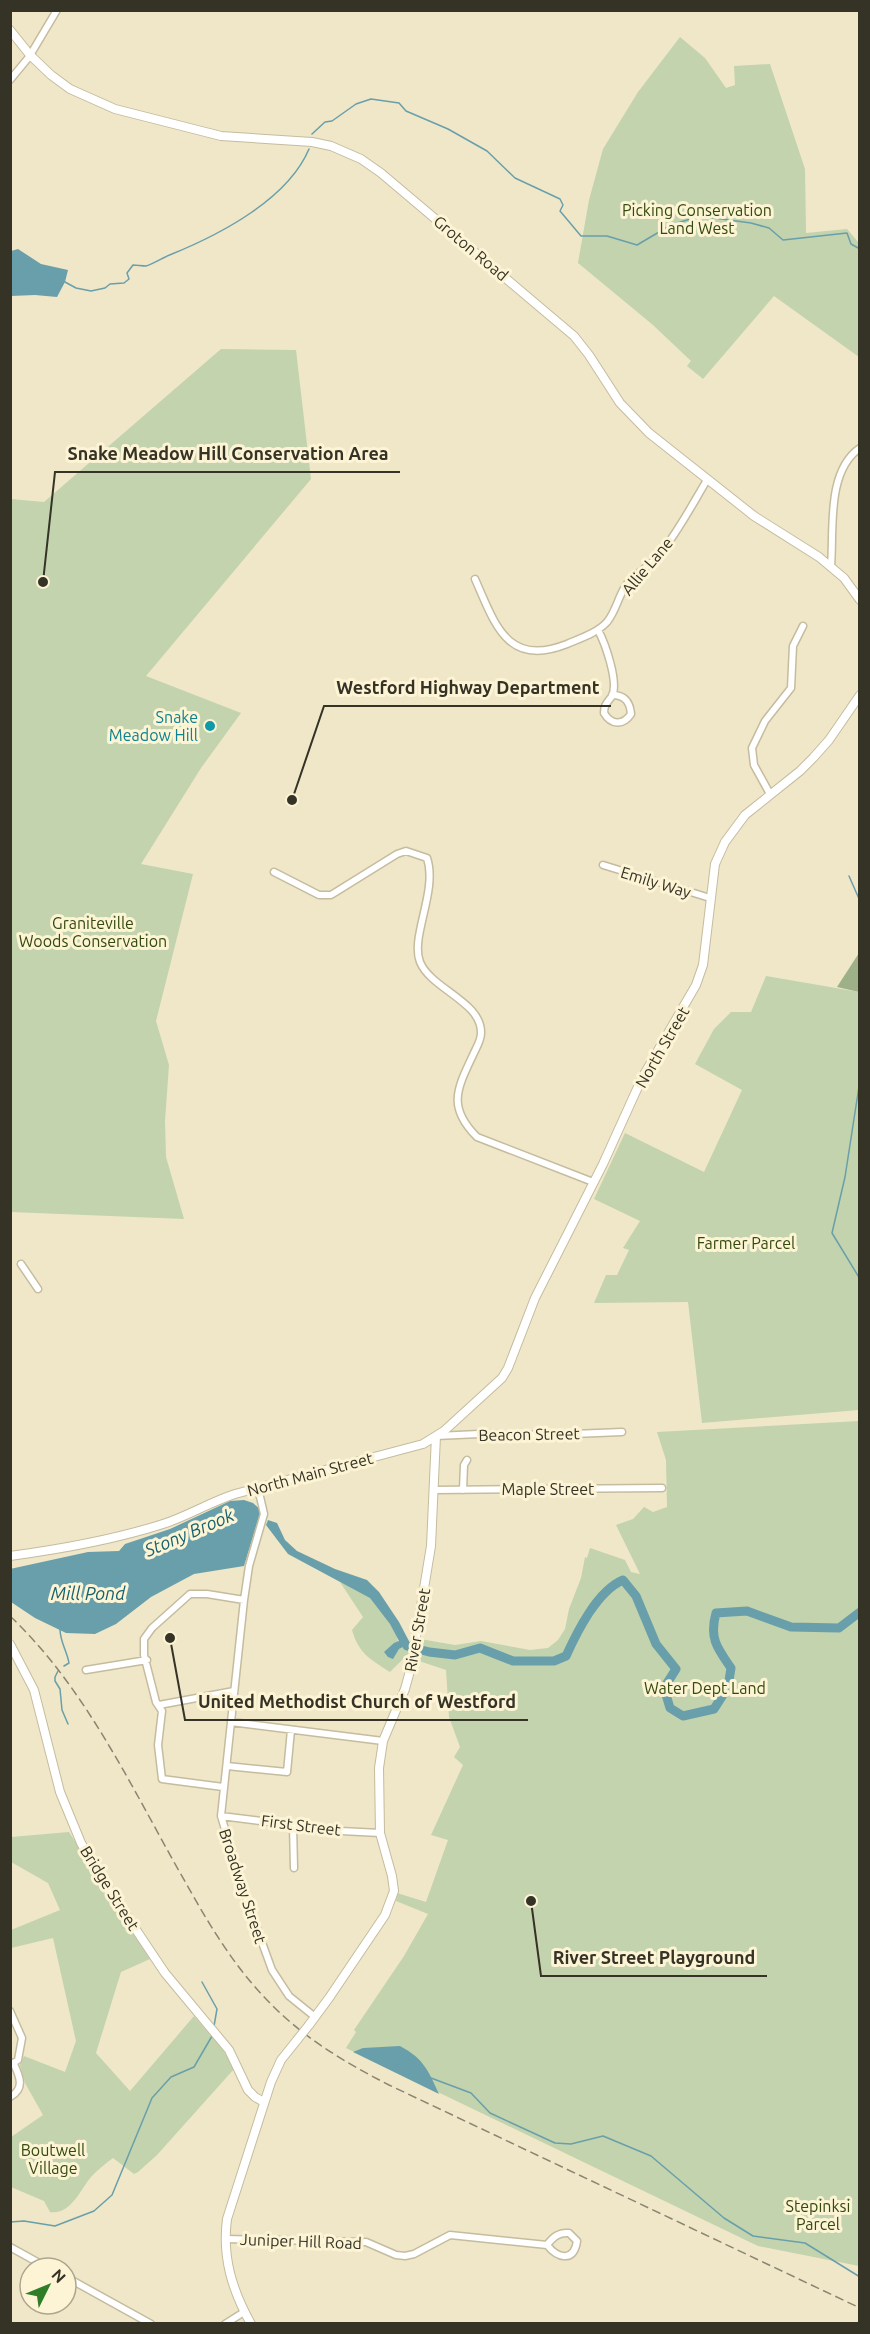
<svg xmlns="http://www.w3.org/2000/svg" width="870" height="2334" viewBox="0 0 870 2334" font-family="Ubuntu,sans-serif">
<rect width="100%" height="100%" fill="#efe7c8"/>
<!-- green -->
<path fill="#c2d3ae" d="M 680,37 L 705,58 L 726,88 L 735,85 L 734,66 L 770,64 L 805,169 L 806,233 L 847,229 L 859,243 L 859,357 L 774,296 L 703,379 L 687,366 L 691,361 L 653,325 L 578,263 L 589,200 L 603,149 L 638,92 Z
M 221,349 L 296,350 L 311,479 L 146,676 L 241,713 L 201,768 L 141,864 L 193,874 L 156,1021 L 169,1065 L 165,1121 L 166,1157 L 184,1219 L 11,1212 L 11,499 L 44,502 Z
M 766,976 L 859,992 L 859,1410 L 702,1423 L 688,1302 L 594,1303 L 606,1275 L 617,1275 L 629,1250 L 623,1248 L 640,1221 L 594,1199 L 625,1133 L 704,1172 L 742,1090 L 695,1064 L 714,1029 L 731,1012 L 751,1012 Z
M 859,1421 L 859,2266 L 758,2246 L 346,2048 L 356,2032 L 354,2030 L 404,1956 L 428,1914 L 396,1901 L 397,1893 L 426,1902 L 448,1840 L 431,1835 L 463,1765 L 454,1757 L 460,1747 L 449,1717 L 446,1670 L 419,1661 L 420,1639 L 455,1645 L 481,1641 L 530,1650 L 548,1648 L 558,1640 L 565,1629 L 569,1609 L 581,1578 L 585,1557 L 587,1558 L 590,1548 L 625,1560 L 631,1572 L 640,1574 L 616,1525 L 633,1519 L 644,1507 L 653,1512 L 667,1507 L 666,1460 L 657,1432 Z
M 340,1582 C 350,1586 362,1590 370,1597 C 382,1607 400,1634 399,1649 L 403,1647 L 410,1652 L 390,1672 C 370,1659 359,1654 352,1630 L 363,1617 Z
M 69,1832 L 150,1959 L 121,1972 L 96,2053 L 130,2091 L 194,2016 L 223,2050 L 234,2069 L 157,2155 L 138,2172 L 134,2174 L 113,2158 C 105,2164 97,2170 91,2177 C 80,2190 71,2215 50,2212 L 44,2201 L 11,2187 L 11,2137 L 43,2115 L 25,2083 L 20,2065 L 24,2056 L 65,2072 L 76,2041 L 53,1938 L 11,1948 L 11,1930 L 60,1910 L 48,1883 L 11,1862 L 11,1837 Z"/>
<!-- forest -->
<path fill="#9eb088" d="M 859,953 L 859,992 L 837,987 Z"/>
<!-- water -->
<path fill="#699faa" d="M 18,249 L 41,264 L 68,270 L 65,282 L 57,297 L 35,295 L 11,296 L 11,251 Z
M 244,1500 L 253,1503 L 261,1510 L 244,1566 L 194,1574 L 151,1597 L 116,1624 L 95,1634 L 66,1633 L 35,1618 L 11,1602 L 10,1569 L 88,1552 L 119,1551 L 125,1544 L 170,1529 L 230,1501 Z
M 268,1520 L 277,1523 L 285,1540 L 297,1551 L 335,1569 L 367,1580 L 379,1592 L 399,1622 L 410,1643 L 410,1652 L 403,1647 L 399,1649 L 393,1659 L 388,1657 L 384,1652 L 394,1643 L 399,1641 L 390,1624 L 370,1598 L 288,1554 L 266,1525 Z
M 400,2046 C 424,2059 428,2070 439,2094 L 353,2052 L 363,2048 Z"/>
<g fill="none" stroke-linecap="round" stroke-linejoin="round">
<!-- stream -->
<path stroke="#699faa" stroke-width="1.5" d="M 312,134 L 325,122 L 332,121 L 356,104 L 371,99 L 399,103 L 406,111 L 448,129 L 487,151 L 515,178 L 560,199 L 563,205 L 560,211 L 581,236 L 607,236 L 637,245 L 671,225 L 700,216 L 751,223 L 769,228 L 783,240 L 847,233 L 851,244 L 860,249
M 65,282 L 76,288 L 91,291 L 105,288 L 110,284 L 124,283 L 129,279 L 127,273 L 133,265 C 137,265 142,266 146,266 C 151,265 166,256 172,254 C 221,234 288,199 309,149
M 849,876 L 860,901
M 860,1080 L 845,1177 L 832,1233 L 860,1279
M 60,1629 C 60,1642 67,1651 69,1663 L 64,1666
M 58,1671 L 55,1677 L 55,1681 L 60,1689 L 62,1710 L 68,1724
M 202,1982 L 217,2009 L 214,2026
M 431,2078 L 471,2093 L 490,2113 L 555,2143 L 571,2144 L 603,2136 L 651,2156 L 724,2218 L 753,2236 L 805,2243 L 860,2277
M 10,2222 L 24,2221 L 55,2226 L 94,2211 L 112,2195 L 152,2098 L 171,2077 L 194,2067 L 212,2036"/>
<!-- river -->
<path stroke="#699faa" stroke-width="9" d="M 407,1646 L 429,1652 L 455,1655 L 480,1648 L 513,1661 L 554,1661 L 566,1656 C 577,1632 597,1591 623,1580 L 636,1596 L 656,1644 L 676,1669 L 664,1688 L 670,1708 L 683,1716 L 714,1709 L 728,1687 L 731,1668 C 717,1648 709,1638 716,1613 L 747,1611 L 791,1627 L 839,1628 L 860,1612"/>
<defs>
<path id="minor" d="M 10,80 L 29,57 L 57,10
M 831,566 C 834,531 826,471 860,448
M 475,579 C 495,624 507,668 567,644 C 581,638 597,633 607,622 C 616,611 618,597 626,585 C 635,573 650,567 660,554 C 678,532 692,505 707,480
M 598,630 C 605,643 619,682 612,696 C 608,702 604,704 604,713 C 611,725 623,726 631,714 C 630,702 625,695 612,695
M 770,794 L 754,765 L 752,748 L 765,721 L 791,688 L 793,646 L 803,626
M 603,865 L 710,898
M 274,872 L 319,895 L 331,895 L 397,854 L 406,851 L 427,858 C 438,891 410,937 420,962 C 431,989 482,1002 481,1033 C 481,1041 476,1048 473,1055 C 457,1089 447,1107 477,1137 L 593,1182
M 21,1264 L 38,1289
M 436,1436 L 479,1434 L 549,1435 L 622,1432
M 258,1488 L 264,1514 L 249,1566 L 244,1600 L 221,1816 L 248,1904 L 272,1970 L 289,1996 L 315,2017
M 434,1490 L 662,1488
M 463,1490 L 464,1465 L 467,1460
M 86,1670 L 147,1660
M 159,1705 L 234,1691
M 231,1722 L 383,1741
M 227,1766 L 287,1772 L 291,1730
M 223,1787 L 162,1779 L 158,1745 L 162,1711 L 156,1702 L 144,1655 L 144,1639 L 152,1628 L 190,1594 L 207,1594 L 244,1600
M 221,1816 L 341,1831 L 380,1833
M 293,1825 L 294,1868
M 10,2011 L 22,2038 L 18,2060 L 10,2065
M 10,2097 C 25,2089 20,2077 14,2064
M 226,2239 L 366,2242 L 396,2255 L 405,2256 L 414,2254 L 450,2235 L 547,2245 C 553,2237 559,2232 569,2233 L 577,2241 C 574,2262 558,2259 547,2245
M 10,2247 L 48,2268
M 66,2277 L 151,2324
M 225,2324 L 244,2312"/>
<path id="major" d="M 10,30 L 30,55 L 51,75 L 70,89 L 115,109 L 221,136 L 312,142 L 331,146 L 361,159 L 381,173 L 574,336 L 589,355 L 620,403 L 649,433 L 754,516 L 819,557 L 844,578 L 860,600
M 10,1556 C 62,1549 113,1540 163,1524 C 188,1516 210,1502 235,1494 L 423,1444 L 444,1431 L 502,1378 L 508,1368 L 535,1298 L 603,1164 L 642,1078 L 696,985 L 703,965 L 715,864 L 725,842 L 745,815 L 800,771 L 813,758 L 829,740 L 860,695
M 10,1644 L 34,1690 L 60,1792 L 81,1843 L 96,1870 L 165,1973 L 229,2050 L 248,2090 L 255,2097 L 264,2102
M 309,2025 L 329,1998 L 385,1915 L 394,1891 L 392,1876 L 380,1833 L 379,1768 L 383,1741 L 405,1689 L 411,1667 L 431,1546 L 436,1436
M 251,2324 C 232,2290 222,2257 227,2219 L 271,2082 L 281,2060 L 297,2040"/>
</defs>
<!-- minor casing -->
<use href="#minor" stroke="#c5bc9f" stroke-width="9"/>
<!-- major casing -->
<use href="#major" stroke="#c5bc9f" stroke-width="10"/>
<!-- minor -->
<use href="#minor" stroke="#fff" stroke-width="6"/>
<!-- major -->
<use href="#major" stroke="#fff" stroke-width="8"/>
<!-- rail -->
<path stroke="#8a8570" stroke-width="1.5" stroke-dasharray="9 4.5" stroke-linecap="butt" d="M 10,1616 C 88,1690 134,1793 187,1885 C 210,1926 234,1966 267,2000 C 302,2037 344,2062 389,2085 L 860,2308"/>
<defs>
<path id="major-bridge" d="M 297,2040 L 309,2025"/>
</defs>
<!-- major-bridge casing -->
<use href="#major-bridge" stroke="#c5bc9f" stroke-width="10" stroke-linecap="butt"/>
<!-- major-bridge -->
<use href="#major-bridge" stroke="#fff" stroke-width="8"/>
</g>
<!-- markers -->
<circle fill="#0f9aa8" stroke="#fdf4d5" stroke-width="2" cx="210" cy="726" r="6"/>
<g text-anchor="middle" dominant-baseline="central" stroke-width="6" stroke-linejoin="round" paint-order="stroke">
<!-- park labels -->
<g font-size="16" fill="#334a0c" stroke="#fdf4d5">
<text x="697" y="210">Picking Conservation<tspan x="697" dy="18">Land West</tspan></text>
<text x="93" y="923">Graniteville<tspan x="93" dy="18">Woods Conservation</tspan></text>
<text x="746" y="1243">Farmer Parcel</text>
<text x="705" y="1688">Water Dept Land</text>
<text x="53" y="2150">Boutwell<tspan x="53" dy="18">Village</tspan></text>
<text x="818" y="2206">Stepinksi<tspan x="818" dy="18">Parcel</tspan></text>
</g>
<!-- street labels -->
<g font-size="16" fill="#353226" stroke="#fdf4d5">
<text transform="translate(471 248) rotate(40)">Groton Road</text>
<text transform="translate(647 566) rotate(-50)">Allie Lane</text>
<text transform="translate(656 882) rotate(17)">Emily Way</text>
<text transform="translate(662 1047) rotate(-60)">North Street</text>
<text transform="translate(529 1434) rotate(-1)">Beacon Street</text>
<text transform="translate(310 1474) rotate(-15)">North Main Street</text>
<text x="548" y="1489">Maple Street</text>
<text transform="translate(417 1630) rotate(-80)">River Street</text>
<text transform="translate(301 1825) rotate(7)">First Street</text>
<text transform="translate(243 1886) rotate(72)">Broadway Street</text>
<text transform="translate(110 1888) rotate(58)">Bridge Street</text>
<text transform="translate(301 2241) rotate(2)">Juniper Hill Road</text>
</g>
<!-- culture labels -->
<g font-size="16" fill="#0d838f" stroke="#fdf4d5" text-anchor="end">
<text x="198" y="717">Snake<tspan x="198" dy="18">Meadow Hill</tspan></text>
</g>
<!-- water labels -->
<g font-size="18" font-style="italic" fill="#17626e" stroke="#fdf4d5">
<text transform="translate(189 1532) rotate(-23)">Stony Brook</text>
<text x="88" y="1593">Mill Pond</text>
</g>
</g>
<!-- callouts -->
<path fill="none" stroke="#353226" stroke-width="2" d="M43 582L55 472H400M292 800L324 706H611M170 1638L185 1720H528M531 1901L541 1976H767"/>
<g fill="#353226" stroke="#fdf4d5" stroke-width="2">
<circle cx="43" cy="582" r="6"/>
<circle cx="292" cy="800" r="6"/>
<circle cx="170" cy="1638" r="6"/>
<circle cx="531" cy="1901" r="6"/>
</g>
<g font-size="18" text-anchor="middle" font-weight="bold" fill="#353226" stroke="#fdf4d5" stroke-width="6" stroke-linejoin="round" paint-order="stroke">
<text x="228" y="460">Snake Meadow Hill Conservation Area</text>
<text x="468" y="694">Westford Highway Department</text>
<text x="357" y="1708">United Methodist Church of Westford</text>
<text x="654" y="1964">River Street Playground</text>
</g>
<!-- border -->
<rect width="870" height="2334" fill="none" stroke="#353226" stroke-width="24"/>
<!-- north arrow -->
<g transform="translate(48 2286) rotate(47)"><circle r="28" fill="#fdf4d5" stroke="#ada68f" stroke-width="1.5"/>
<path d="M0-4.5L10 22L0 15L-10 22Z" fill="#2e7d27"/>
<text y="-9" font-size="16" font-weight="bold" text-anchor="middle" fill="#353226">N</text>
</g>
</svg>
